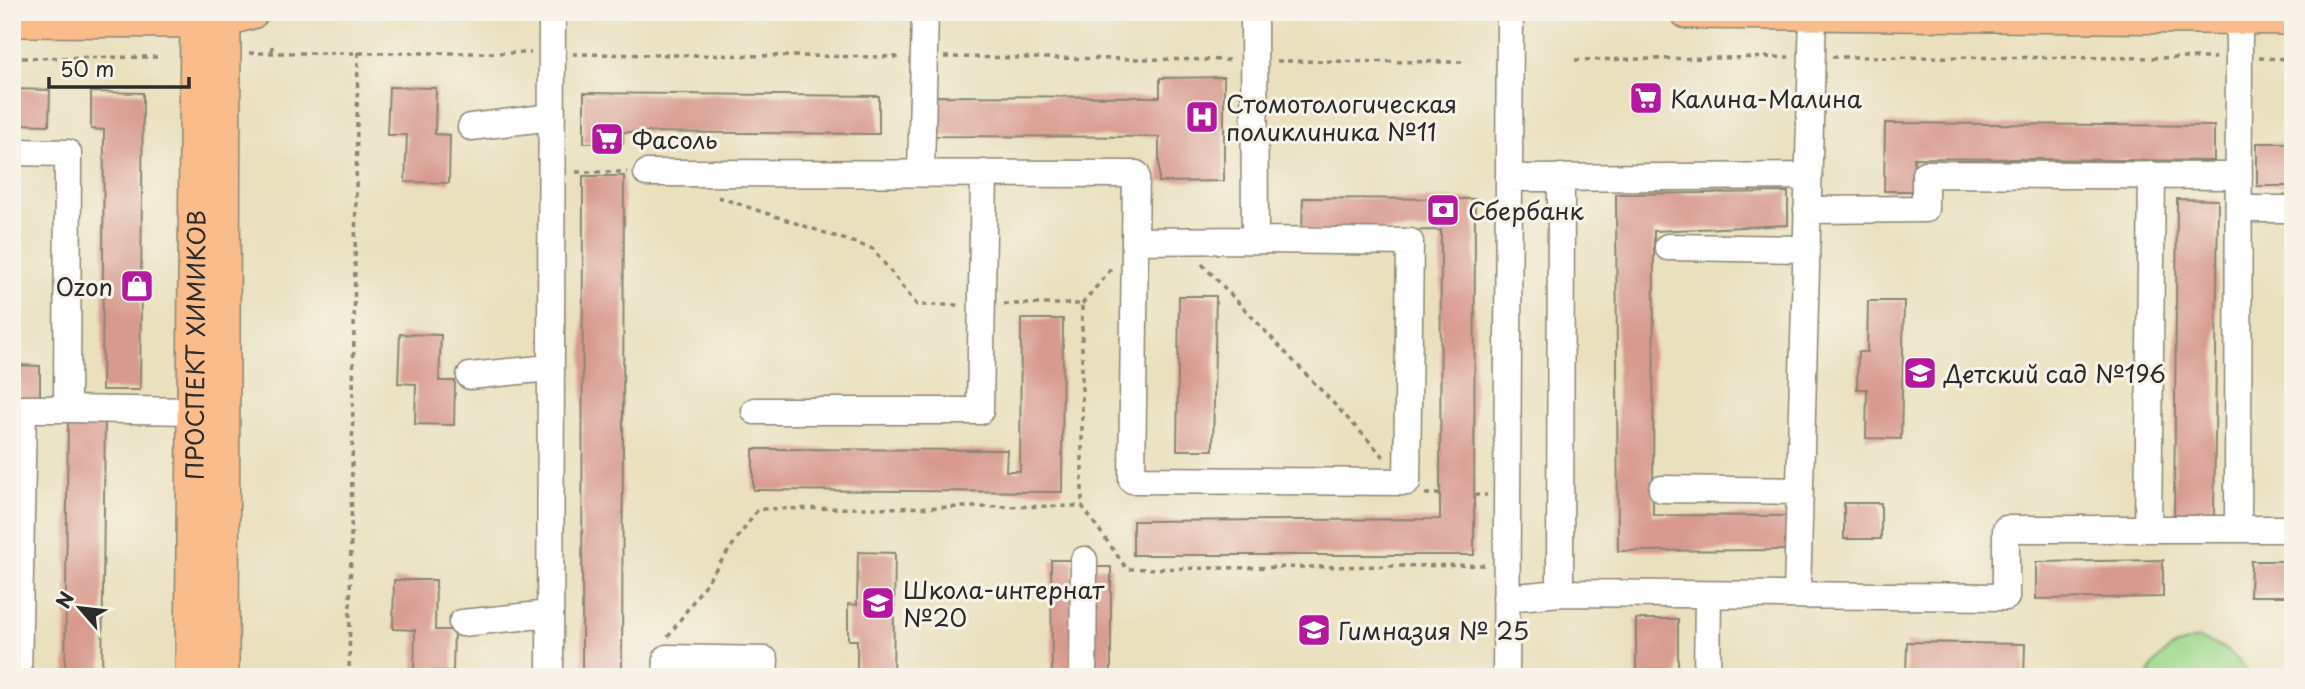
<svg xmlns="http://www.w3.org/2000/svg" width="2305" height="689" viewBox="0 0 2305 689" font-family="'Playpen Sans',sans-serif">
<rect width="100%" height="100%" fill="#f7f3e8"/>
<filter id="ink" filterUnits="userSpaceOnUse"><feTurbulence type="fractalNoise" baseFrequency=".0143" numOctaves="2"/><feDisplacementMap in="SourceGraphic" scale="14" xChannelSelector="R" yChannelSelector="G"/><feConvolveMatrix kernelMatrix="1 2 1 2 8 2 1 2 1" color-interpolation-filters="sRGB"/></filter>
<filter id="wash" filterUnits="userSpaceOnUse"><feTurbulence type="fractalNoise" baseFrequency=".00686" numOctaves="4" result="noise"/><feDisplacementMap in="SourceGraphic" scale="28" xChannelSelector="R" yChannelSelector="G"/><feGaussianBlur stdDeviation="1.57" result="paint"/><feColorMatrix in="noise" values="0 0 0 0 0 0 0 0 0 0 0 0 0 0 0 0 0 1.4 0 .05"/><feComposite in="paint" operator="in"/></filter>
<g filter="url(#wash)">
<rect width="100%" height="100%" fill="#eae0bd"/>
<!-- green -->
<path fill="#9ed98c" stroke="#64825c" stroke-width="2" d="M 2198,639 C 2225,645 2236,655 2251,677 L 2148,677 C 2156,654 2176,643 2198,639 Z"/>
<g id="blocks">
<!-- building -->
<path fill="#d89a8e" d="M 1224,77 L 1224,181 L 1159,182 L 1159,137 L 928,136 L 928,96 L 1160,97 L 1160,78 Z
M 389,87 L 436,88 L 435,134 L 450,135 L 449,183 L 405,182 L 407,135 L 387,135 Z
M 12,89 L 50,90 L 49,125 L 12,124 Z
M 91,92 L 143,93 L 140,390 L 102,390 L 104,130 L 91,129 Z
M 584,93 L 879,96 L 879,134 L 623,132 L 623,143 L 584,143 Z
M 1885,123 L 2214,126 L 2214,161 L 1914,158 L 1914,191 L 1884,191 Z
M 2257,143 L 2293,143 L 2293,186 L 2257,186 Z
M 583,176 L 624,176 L 622,677 L 582,677 Z
M 1788,192 L 1788,225 L 1654,231 L 1653,515 L 1790,516 L 1790,550 L 1618,551 L 1616,194 Z
M 1303,198 L 1475,199 L 1474,555 L 1133,555 L 1133,521 L 1440,519 L 1441,230 L 1302,232 Z
M 2177,199 L 2218,200 L 2214,517 L 2174,517 Z
M 1179,296 L 1216,296 L 1213,450 L 1177,450 Z
M 1868,301 L 1904,301 L 1901,439 L 1866,438 L 1867,389 L 1857,389 L 1858,352 L 1867,352 Z
M 1021,319 L 1063,319 L 1062,492 L 753,490 L 753,449 L 1007,450 L 1006,471 L 1020,471 Z
M 400,334 L 441,335 L 439,381 L 455,381 L 454,425 L 415,424 L 416,384 L 398,383 Z
M 12,365 L 40,366 L 40,402 L 12,402 Z
M 68,414 L 105,415 L 102,677 L 65,677 Z
M 1844,503 L 1881,503 L 1881,539 L 1844,539 Z
M 858,552 L 895,553 L 893,677 L 857,677 L 857,640 L 848,640 L 848,604 L 857,605 Z
M 1051,560 L 1073,560 L 1073,677 L 1052,677 Z
M 2163,560 L 2163,597 L 2036,599 L 2036,562 Z
M 2251,561 L 2293,561 L 2293,596 L 2250,596 Z
M 1090,567 L 1111,567 L 1111,677 L 1090,677 Z
M 394,580 L 436,580 L 435,630 L 454,630 L 453,671 L 414,671 L 415,630 L 393,629 Z
M 1636,619 L 1678,619 L 1678,677 L 1636,677 Z
M 1907,642 L 2025,644 L 2024,677 L 1906,677 Z"/>
</g>
</g>
<g filter="url(#ink)">
<use href="#blocks" fill-opacity="0" stroke="#8a8674" stroke-width="2"/>
<g fill="none" stroke-linecap="round" stroke-linejoin="round">
<defs>
<path id="minor" d="M 471,127 L 552,117
M 12,152 L 68,153 L 67,409 L 193,411
M 921,172 L 925,12
M 647,173 L 1136,174 L 1135,241 L 1255,240 L 1254,12
M 1509,178 L 1809,176
M 2239,209 L 2293,209
M 1807,210 L 1925,209 L 1925,174 L 2239,176
M 1135,241 L 1132,480 L 1407,482 L 1410,242 L 1255,240
M 1668,247 L 1806,249
M 470,376 L 549,368
M 755,411 L 980,411 L 984,173
M 1662,489 L 1799,491
M 2148,529 L 2152,175
M 2238,529 L 2239,17
M 1560,593 L 1561,177
M 1797,594 L 1813,13
M 1506,598 L 1560,593 L 2006,597 L 2006,529 L 2293,529
M 462,623 L 550,614
M 18,677 L 23,409 L 67,409
M 550,677 L 552,12
M 666,677 L 667,658 L 765,660 L 764,677
M 1083,677 L 1084,560
M 1506,677 L 1510,12
M 1707,677 L 1708,595"/>
<g id="major">
<path d="M 1687,12 L 2293,18"/>
<path d="M 12,20 L 197,21 L 224,20 L 252,12"/>
<path id="s1" d="M 192,677 L 197,12"/>
<path d="M 222,677 L 224,12"/>
</g>
</defs>
<!-- minor casing -->
<use href="#minor" stroke="#8a8674" stroke-width="29"/>
<!-- major casing -->
<use href="#major" stroke="#8a8674" stroke-width="36"/>
<!-- path -->
<path stroke="#8a8674" stroke-width="3.5" stroke-dasharray="5 5" stroke-linecap="butt" d="M 272,51 L 272,44
M 249,53 L 531,53
M 573,54 L 902,57
M 944,57 L 1234,60
M 1832,57 L 2216,58
M 12,58 L 160,57
M 2259,58 L 2293,59
M 1575,60 L 1789,57
M 1277,61 L 1464,62
M 576,172 L 627,172
M 718,197 L 873,249 L 917,305 L 962,305
M 1202,264 L 1386,459
M 1004,304 L 1082,304 L 1082,506
M 1082,304 L 1112,268
M 1425,494 L 1440,494
M 1474,495 L 1487,495
M 668,637 L 758,509 L 1082,506 L 1127,569 L 1487,565
M 349,677 L 358,52"/>
<!-- minor -->
<use href="#minor" stroke="#fff" stroke-width="26"/>
<!-- major -->
<use href="#major" stroke="#f9bc8a" stroke-width="33"/>
</g>
</g>
<!-- icons -->
<defs>
<symbol id="supermarket-square" viewBox="-11 -11 22 22"><rect x="-9" y="-9" width="18" height="18" rx="4" fill="#b5179e" stroke="#f7f3e8"/><path d="M-6-5.5h2.5l.6 2H6L4.5 2H-2.5L-4.4-4H-6ZM-1.5 3.2a1.3 1.3 0 1 0 .1 0ZM3 3.2a1.3 1.3 0 1 0 .1 0Z" fill="#fff"/></symbol>
<symbol id="hospital-square" viewBox="-11 -11 22 22"><rect x="-9" y="-9" width="18" height="18" rx="4" fill="#b5179e" stroke="#f7f3e8"/><path d="M-5-5h3v3.5h4V-5h3V5h-3V1.5h-4V5h-3Z" fill="#fff"/></symbol>
<symbol id="bank-square" viewBox="-11 -11 22 22"><rect x="-9" y="-9" width="18" height="18" rx="4" fill="#b5179e" stroke="#f7f3e8"/><path d="M-6-4H6V4H-6ZM0-2.3a2.3 2.3 0 1 0 0 4.6a2.3 2.3 0 1 0 0-4.6Z" fill="#fff"/></symbol>
<symbol id="shop-square" viewBox="-11 -11 22 22"><rect x="-9" y="-9" width="18" height="18" rx="4" fill="#b5179e" stroke="#f7f3e8"/><path d="M-5-2.5h2.3a2.7 3.5 0 0 1 5.4 0H5L5.5 6h-11ZM-1.5-2.5h3a1.5 2.3 0 0 0-3 0Z" fill="#fff"/></symbol>
<symbol id="school-square" viewBox="-11 -11 22 22"><rect x="-9" y="-9" width="18" height="18" rx="4" fill="#b5179e" stroke="#f7f3e8"/><path d="M0-5L7-2L0 1L-7-2ZM-4 1L0 2.5L4 1V4Q0 6-4 4Z" fill="#fff"/></symbol>
</defs>
<g fill-rule="evenodd">
<use href="#supermarket-square" x="1627" y="79" width="38" height="38"/>
<use href="#hospital-square" x="1183" y="98" width="38" height="38"/>
<use href="#supermarket-square" x="588" y="120" width="38" height="38"/>
<use href="#bank-square" x="1424" y="191" width="38" height="38"/>
<use href="#shop-square" x="118" y="267" width="38" height="38"/>
<use href="#school-square" x="1901" y="354" width="38" height="38"/>
<use href="#school-square" x="859" y="584" width="38" height="38"/>
<use href="#school-square" x="1295" y="611" width="38" height="38"/>
</g>
<g text-anchor="middle" dominant-baseline="central" stroke-width="6" stroke-linejoin="round" paint-order="stroke">
<!-- poi labels -->
<g font-size="24" fill="#2b2b2b" stroke="#f7f3e8" text-anchor="start">
<text x="1670" y="98">Калина-Малина</text>
<text x="1226" y="103">Стомотологическая<tspan x="1226" dy="28">поликлиника №11</tspan></text>
<text x="632" y="139">Фасоль</text>
<text x="1468" y="210">Сбербанк</text>
<text x="113" y="286" text-anchor="end">Ozon</text>
<text x="1944" y="373">Детский сад №196</text>
<text x="903" y="589">Школа-интернат<tspan x="903" dy="28">№20</tspan></text>
<text x="1338" y="630">Гимназия № 25</text>
</g>
<!-- street labels -->
<g font-size="24" fill="#2b2b2b" stroke="#f7f3e8">
<text stroke="none"><textPath href="#s1" startOffset="332">ПРОСПЕКТ ХИМИКОВ</textPath></text>
</g>
</g>
<!-- margin -->
<rect width="2305" height="689" fill="none" stroke="#f7f3e8" stroke-width="42"/>
<!-- north arrow -->
<g transform="translate(80 608) rotate(298)" stroke="#f7f3e8" stroke-width="5" paint-order="stroke">
<path d="M0-5L12 26L0 18L-12 26Z" fill="#2b2b2b"/>
<text y="-10" font-size="19" font-weight="bold" text-anchor="middle" fill="#2b2b2b">N</text>
</g>
<!-- scale -->
<path d="M49 77v10h140v-10" fill="none" stroke="#2b2b2b" stroke-width="3.5"/>
<text x="60" y="77" font-size="21" fill="#2b2b2b" stroke="#f7f3e8" stroke-width="5" paint-order="stroke">50 m</text>
</svg>
